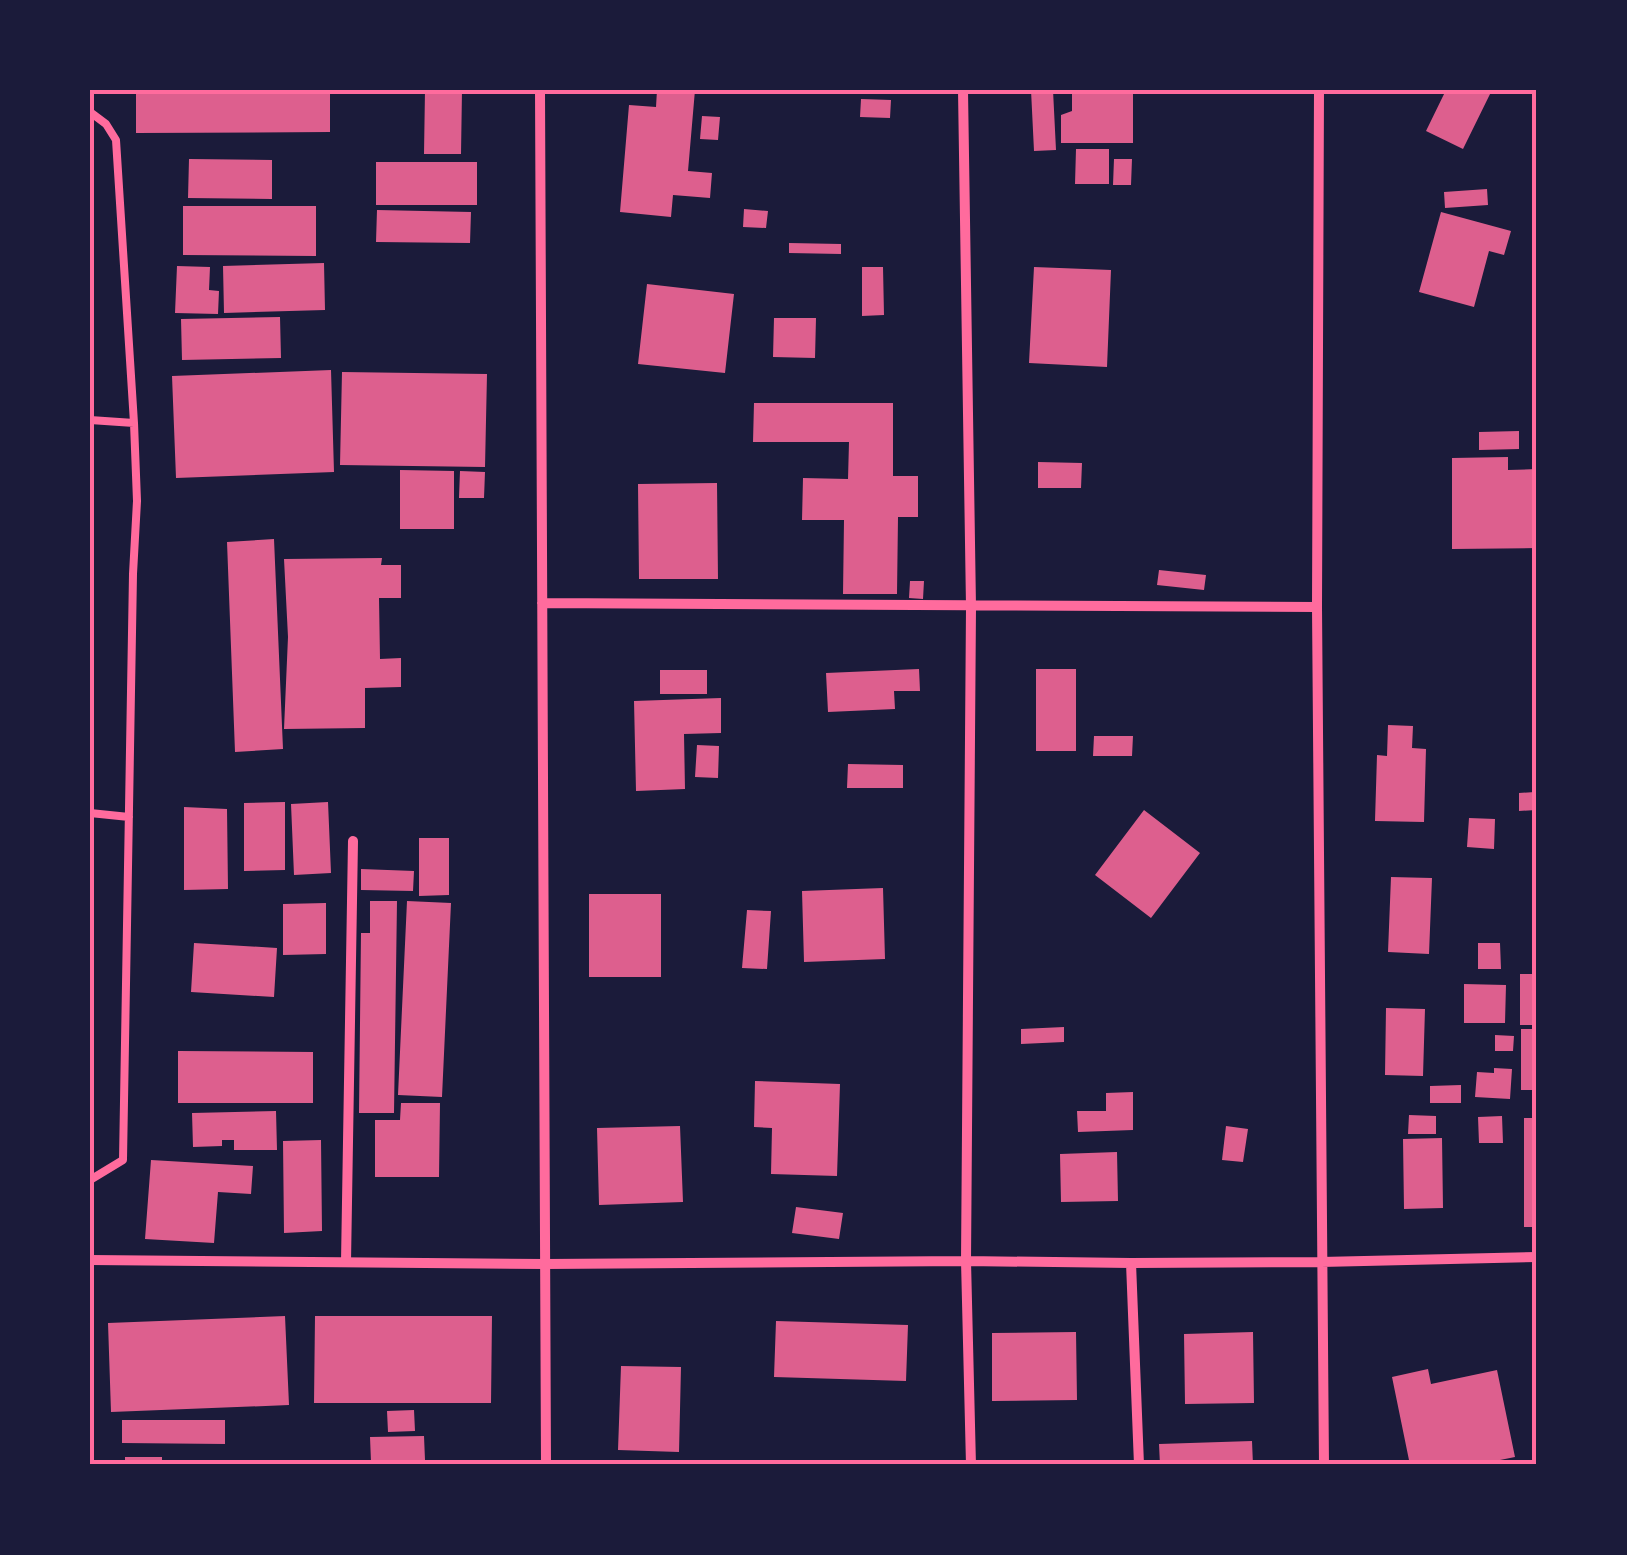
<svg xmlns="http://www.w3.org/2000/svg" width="1627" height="1555" viewBox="0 0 1627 1555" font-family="'DejaVu Sans',sans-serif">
<rect width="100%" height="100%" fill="#1b1b3a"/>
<!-- building -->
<path fill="#dd5f8e" d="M 136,90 L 330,90 L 330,132 L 136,133 Z
M 425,90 L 462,90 L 461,154 L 424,154 Z
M 657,90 L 695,90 L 688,171 L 712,173 L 710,198 L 673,195 L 671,217 L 620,212 L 629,105 L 656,107 Z
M 1031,90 L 1053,90 L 1056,150 L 1034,151 Z
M 1072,90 L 1133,90 L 1133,143 L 1061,143 L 1061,115 L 1072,111 Z
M 1446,90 L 1492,90 L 1463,149 L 1426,131 Z
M 861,99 L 891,100 L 890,118 L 860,117 Z
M 702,116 L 720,117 L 718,140 L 700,139 Z
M 1076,149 L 1109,149 L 1109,184 L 1075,184 Z
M 189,159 L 272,160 L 272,199 L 188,198 Z
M 1114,159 L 1132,159 L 1131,185 L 1113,185 Z
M 376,162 L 477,162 L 477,205 L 376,205 Z
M 1487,189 L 1488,205 L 1445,208 L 1444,192 Z
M 183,206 L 316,206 L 316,256 L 183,255 Z
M 744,209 L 768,211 L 766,228 L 743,227 Z
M 377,210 L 471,212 L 470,243 L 376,242 Z
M 1441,212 L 1511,231 L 1504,255 L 1489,251 L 1474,307 L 1419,292 Z
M 789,243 L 841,244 L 841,254 L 789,253 Z
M 324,263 L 325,310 L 224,313 L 223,266 Z
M 177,266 L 210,267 L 209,290 L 219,291 L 218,314 L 175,313 Z
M 862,267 L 883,267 L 884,315 L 862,316 Z
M 1034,267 L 1111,270 L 1107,367 L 1029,363 Z
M 647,284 L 734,294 L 725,373 L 638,364 Z
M 280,317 L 281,358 L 182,360 L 181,319 Z
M 774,318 L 816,318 L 815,358 L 773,357 Z
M 331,370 L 334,472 L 176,478 L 172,376 Z
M 342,372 L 487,374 L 485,467 L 340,465 Z
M 754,403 L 893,403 L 893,476 L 918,476 L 918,517 L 898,517 L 897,594 L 843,594 L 844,520 L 802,520 L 803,478 L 848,479 L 849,442 L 753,442 Z
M 1519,431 L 1519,449 L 1479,450 L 1479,432 Z
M 1508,457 L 1508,470 L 1537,469 L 1537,548 L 1452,549 L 1452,458 Z
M 1038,462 L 1082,463 L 1081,488 L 1038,488 Z
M 400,470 L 454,471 L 454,529 L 400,529 Z
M 460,471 L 485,472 L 484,498 L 459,498 Z
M 717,483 L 718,579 L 639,579 L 638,484 Z
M 274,539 L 283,749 L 235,752 L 227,542 Z
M 382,558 L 381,565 L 401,565 L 401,598 L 379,598 L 380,659 L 401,658 L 401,687 L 365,688 L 365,728 L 284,729 L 288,637 L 284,559 Z
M 1159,570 L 1206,575 L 1204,590 L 1157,585 Z
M 910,581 L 924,581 L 923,599 L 909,598 Z
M 919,669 L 920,691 L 894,691 L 895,709 L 828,712 L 826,673 Z
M 1036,669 L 1076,669 L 1076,751 L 1036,751 Z
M 660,670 L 707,670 L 707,694 L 660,694 Z
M 721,698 L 721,733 L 684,734 L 685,789 L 636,791 L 634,701 Z
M 1388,725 L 1413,726 L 1412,748 L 1426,749 L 1424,822 L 1375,821 L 1377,755 L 1387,756 Z
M 1094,736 L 1133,736 L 1132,756 L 1093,756 Z
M 697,745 L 719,746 L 718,778 L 695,777 Z
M 848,764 L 903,765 L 903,788 L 847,788 Z
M 1535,792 L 1536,810 L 1519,811 L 1519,793 Z
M 285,802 L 285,870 L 244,871 L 244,803 Z
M 328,802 L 331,873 L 294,875 L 291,804 Z
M 184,807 L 227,809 L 228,889 L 184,890 Z
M 1144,810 L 1200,853 L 1151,918 L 1095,875 Z
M 1469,818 L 1495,819 L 1494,849 L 1467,847 Z
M 419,838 L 449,838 L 449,895 L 419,896 Z
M 361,869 L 414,871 L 413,891 L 361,890 Z
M 1391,877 L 1432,878 L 1429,954 L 1388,952 Z
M 883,888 L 885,959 L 804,962 L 802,891 Z
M 589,894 L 661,894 L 661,977 L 589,977 Z
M 370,901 L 397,901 L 394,1113 L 359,1113 L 361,933 L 370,933 Z
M 407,901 L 451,903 L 442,1097 L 398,1095 Z
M 326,903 L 326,954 L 283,955 L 283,904 Z
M 747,910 L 771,911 L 767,969 L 742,968 Z
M 194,943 L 277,948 L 274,997 L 191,992 Z
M 1478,943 L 1500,943 L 1501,969 L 1478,969 Z
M 1520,974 L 1537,974 L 1535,984 L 1537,1025 L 1520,1025 Z
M 1464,984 L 1506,985 L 1505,1023 L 1464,1023 Z
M 1386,1008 L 1425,1009 L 1423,1076 L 1385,1075 Z
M 1064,1027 L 1064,1042 L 1021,1044 L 1021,1029 Z
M 1521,1029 L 1537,1029 L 1537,1090 L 1521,1090 Z
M 1495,1035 L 1514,1036 L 1513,1051 L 1495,1051 Z
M 178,1051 L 313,1052 L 313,1103 L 178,1103 Z
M 1494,1068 L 1512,1069 L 1510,1099 L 1475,1097 L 1477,1072 L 1494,1073 Z
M 755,1081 L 840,1084 L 837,1176 L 771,1174 L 772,1128 L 754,1127 Z
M 1461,1085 L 1461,1103 L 1430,1103 L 1430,1086 Z
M 1133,1092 L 1133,1130 L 1078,1132 L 1077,1111 L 1106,1111 L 1106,1093 Z
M 401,1103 L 440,1103 L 439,1177 L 375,1177 L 375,1120 L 400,1120 Z
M 276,1111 L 277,1150 L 234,1150 L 234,1140 L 222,1140 L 222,1146 L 193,1147 L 192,1113 Z
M 1409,1115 L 1436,1116 L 1436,1134 L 1408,1134 Z
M 1502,1116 L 1503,1143 L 1479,1143 L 1478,1117 Z
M 1524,1118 L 1537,1118 L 1537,1227 L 1524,1227 Z
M 680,1126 L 683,1202 L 599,1205 L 597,1128 Z
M 1226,1126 L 1248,1129 L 1243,1162 L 1222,1160 Z
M 1442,1138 L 1443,1208 L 1404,1209 L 1403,1139 Z
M 321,1140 L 322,1231 L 284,1233 L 283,1141 Z
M 1117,1152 L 1118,1201 L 1061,1202 L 1060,1154 Z
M 151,1160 L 253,1166 L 251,1194 L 218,1192 L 214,1243 L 145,1239 Z
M 796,1207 L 843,1213 L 839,1239 L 792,1233 Z
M 285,1316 L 289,1405 L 111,1412 L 108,1323 Z
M 315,1316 L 492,1316 L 491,1403 L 314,1403 Z
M 776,1321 L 908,1325 L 906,1381 L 774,1377 Z
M 1076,1332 L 1077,1400 L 992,1401 L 992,1333 Z
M 1253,1332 L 1254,1403 L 1185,1404 L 1184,1334 Z
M 621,1366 L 681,1367 L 679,1452 L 618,1450 Z
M 1428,1369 L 1431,1384 L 1497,1370 L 1515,1457 L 1475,1465 L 1410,1465 L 1392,1377 Z
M 414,1410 L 415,1431 L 388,1432 L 387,1411 Z
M 122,1420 L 225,1420 L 225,1444 L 122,1443 Z
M 424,1436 L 425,1460 L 371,1462 L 370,1437 Z
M 1252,1441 L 1253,1465 L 1160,1465 L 1159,1444 Z
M 125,1457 L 162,1457 L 162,1465 L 125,1465 Z"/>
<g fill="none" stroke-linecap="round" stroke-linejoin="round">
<!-- service -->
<path stroke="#ff6b9d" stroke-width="8" d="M 90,112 L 106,124 L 116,140 L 134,423 L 137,501 L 133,574 L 123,1160 L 90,1180
M 90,420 L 134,423
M 90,813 L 129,817"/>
<!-- minor -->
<path stroke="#ff6b9d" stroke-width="10" d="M 540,90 L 546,1465
M 963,90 L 971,607 L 966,1261 L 971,1465
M 1319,90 L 1317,607 L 1324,1465
M 542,603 L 1317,607
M 90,1260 L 545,1264 L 966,1261 L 1131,1263 L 1321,1262 L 1537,1257
M 346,1262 L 353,841
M 1131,1263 L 1139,1465"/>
</g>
<!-- border -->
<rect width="1627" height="1555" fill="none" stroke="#1b1b3a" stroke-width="185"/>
<rect x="92" y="92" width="1442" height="1370" fill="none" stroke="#ff6b9d" stroke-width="4"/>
</svg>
